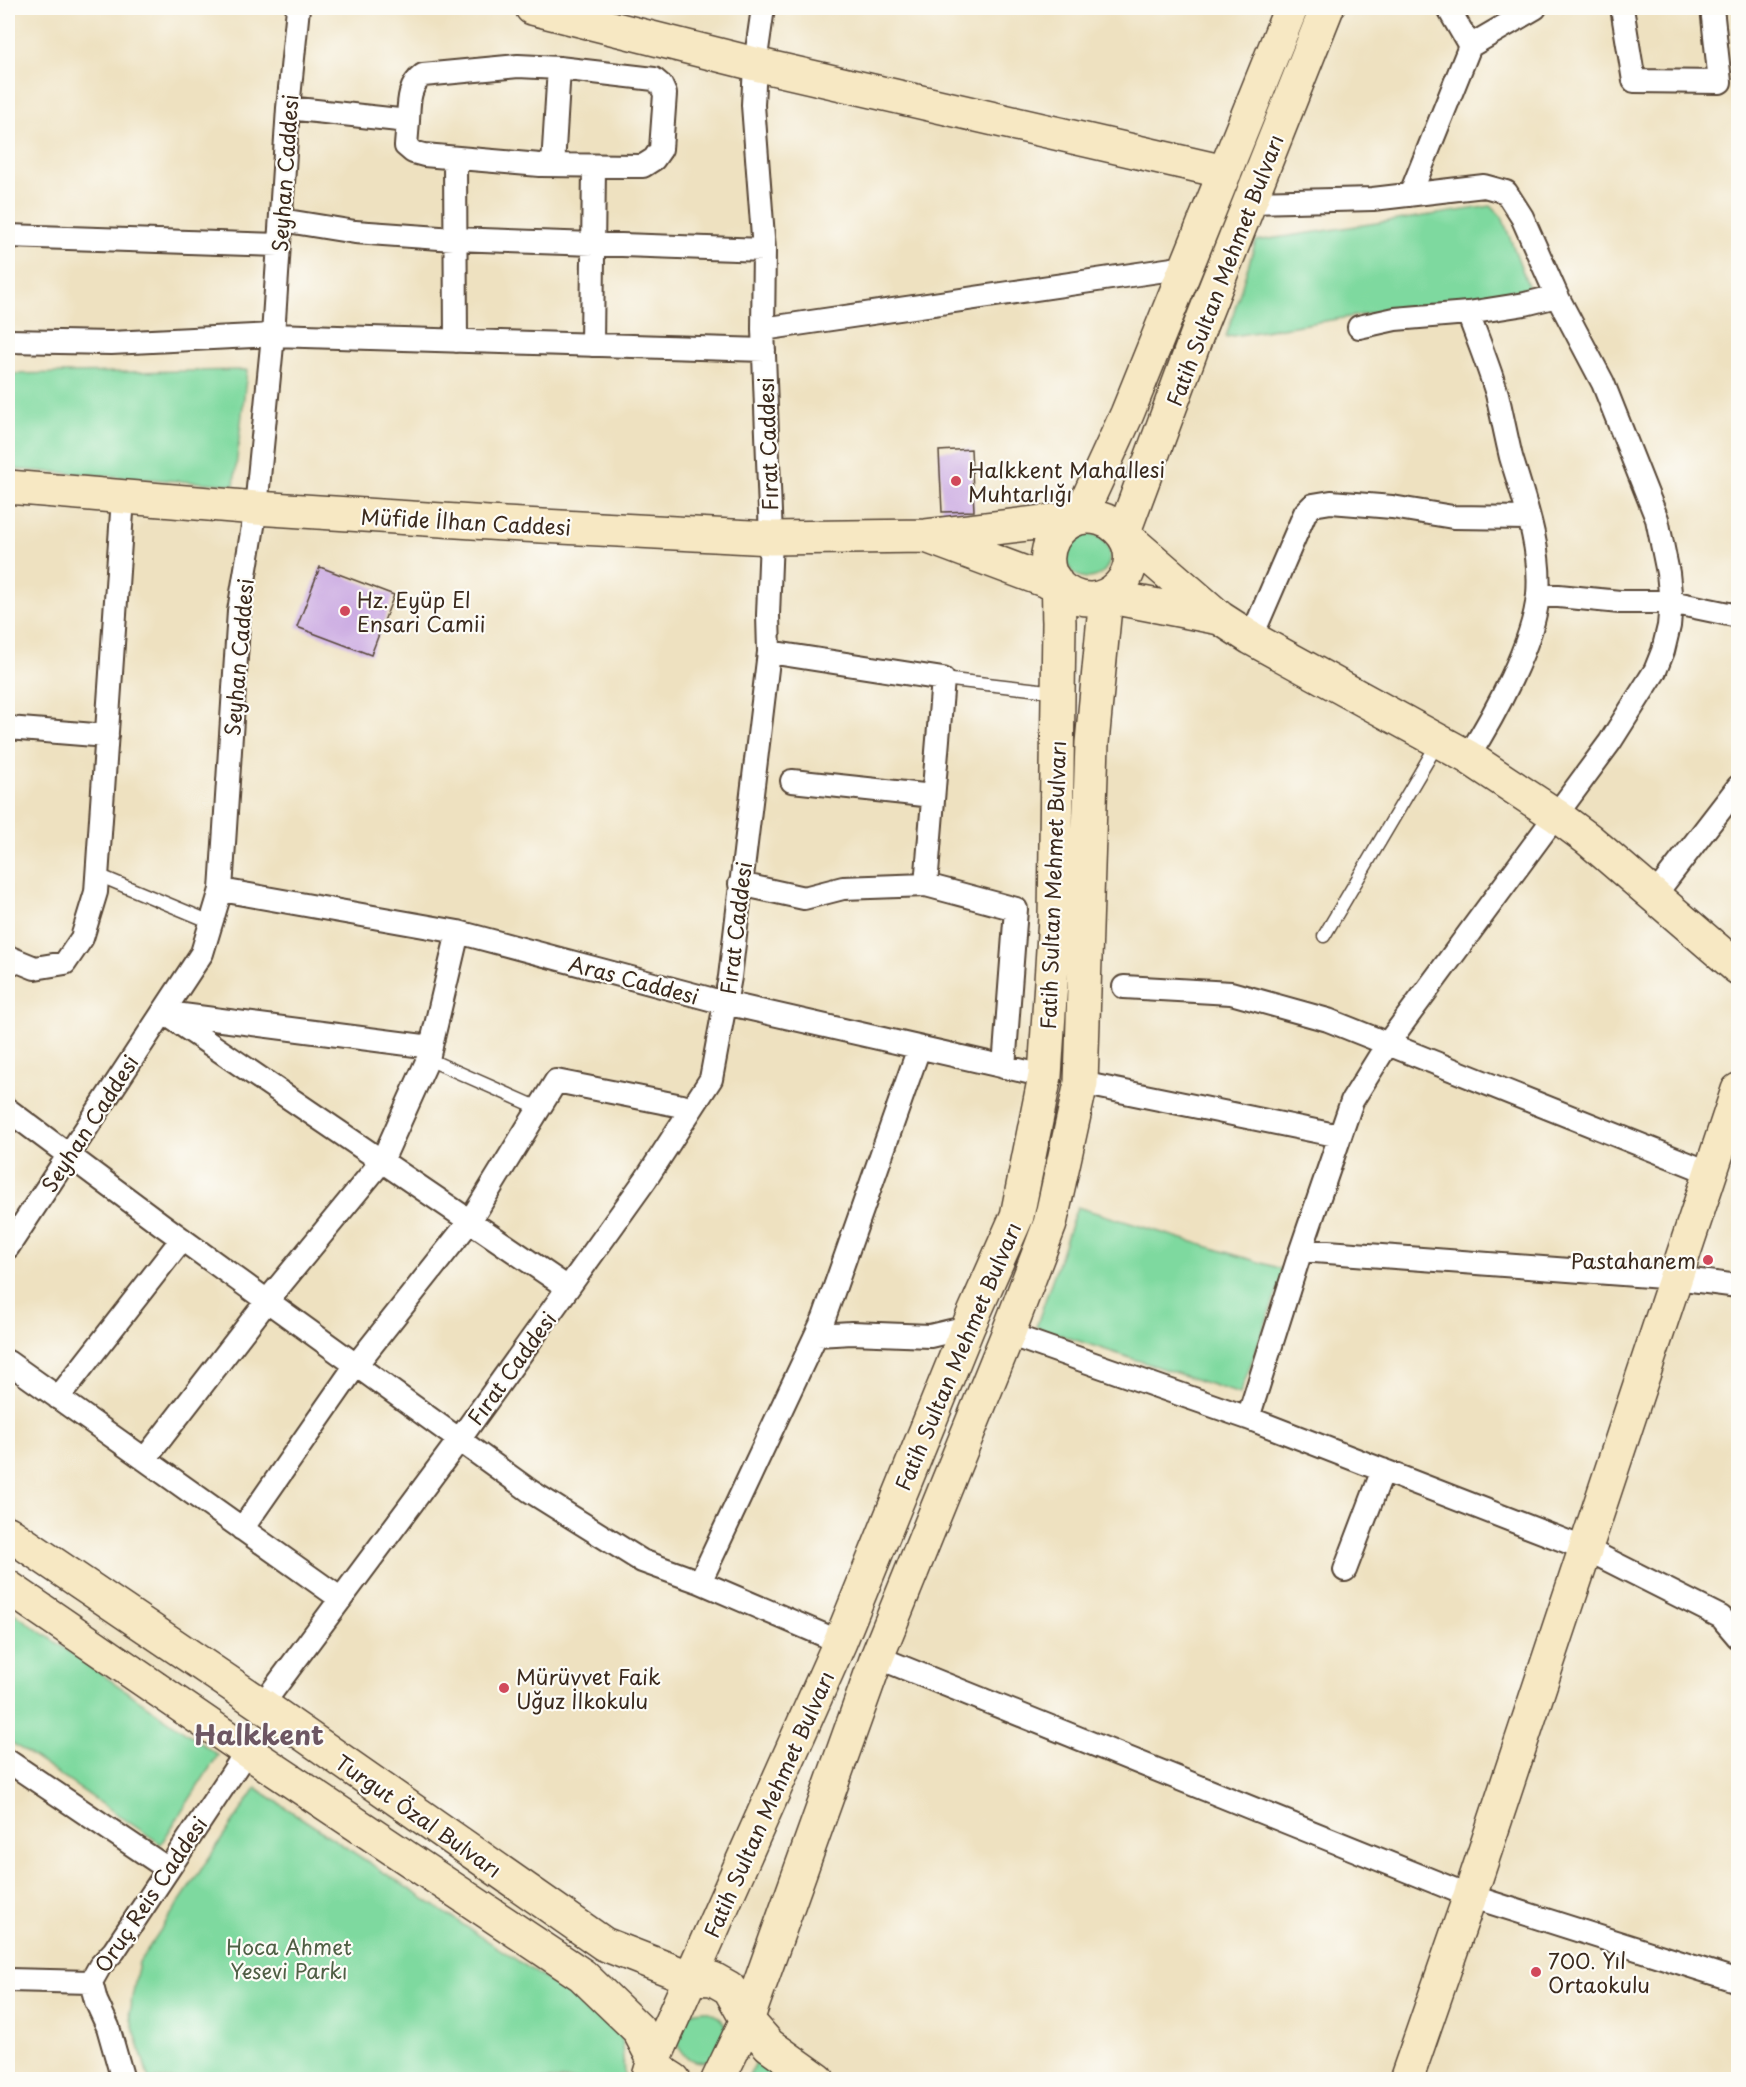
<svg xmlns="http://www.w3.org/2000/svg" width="1746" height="2087" viewBox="0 0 1746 2087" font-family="'Playpen Sans',sans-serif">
<rect width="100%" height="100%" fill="#fdfcf7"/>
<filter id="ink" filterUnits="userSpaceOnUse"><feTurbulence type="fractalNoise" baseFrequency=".0167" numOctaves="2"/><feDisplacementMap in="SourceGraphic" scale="12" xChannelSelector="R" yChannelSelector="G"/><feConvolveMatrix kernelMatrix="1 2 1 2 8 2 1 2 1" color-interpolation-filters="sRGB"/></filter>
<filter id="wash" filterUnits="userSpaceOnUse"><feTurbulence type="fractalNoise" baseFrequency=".008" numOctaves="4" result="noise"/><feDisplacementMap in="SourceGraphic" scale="24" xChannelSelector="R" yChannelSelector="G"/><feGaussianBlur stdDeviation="1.35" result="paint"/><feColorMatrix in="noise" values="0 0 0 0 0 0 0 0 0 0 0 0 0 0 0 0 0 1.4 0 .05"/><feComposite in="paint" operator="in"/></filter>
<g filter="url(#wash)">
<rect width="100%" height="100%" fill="#eee1c0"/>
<!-- green -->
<path fill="#7ed99f" stroke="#5c825e" stroke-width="1.5" d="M 1491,206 L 1502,217 L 1529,288 L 1226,337 L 1256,241 Z
M 247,370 L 234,485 L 8,469 L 8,374 Z
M1066 556a22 22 0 1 1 44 0a22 22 0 1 1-44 0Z
M 1077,1207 L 1285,1270 L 1240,1394 L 1036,1327 Z
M 8,1609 L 218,1755 L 161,1844 L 8,1740 Z
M 256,1788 L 621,2029 L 624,2075 L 622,2080 L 149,2079 L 129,2013 L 139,1962 Z
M 704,2010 C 718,2014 724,2020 728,2033 L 710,2061 C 694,2064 684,2059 677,2044 L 687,2015 L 695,2011 Z
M 760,2055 L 802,2079 L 762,2079 L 749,2076 Z"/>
<g id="blocks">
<!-- building -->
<path fill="#cbaae2" d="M 971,449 L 974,511 L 942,512 L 939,451 Z
M 320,567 L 394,595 L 371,655 L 297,627 Z"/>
</g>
</g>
<g filter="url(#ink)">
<use href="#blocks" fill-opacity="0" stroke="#564536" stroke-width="1.5"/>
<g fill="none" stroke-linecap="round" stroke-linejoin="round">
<defs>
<path id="lane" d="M 943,679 L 1057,692
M 98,875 L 211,922
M 1324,936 L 1439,741
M 428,1059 L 539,1108"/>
<path id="street" d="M 1448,8 L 1470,46
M 1622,8 L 1634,81 L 1720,82 L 1712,8
M 288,108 L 408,121 L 406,146 L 413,152 L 424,155 L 540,165 L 643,166 L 654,159 L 661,149 L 665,94 L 661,85 L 654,79 L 559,68 L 518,66 L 423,75 C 408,86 409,103 408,121
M 455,158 L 456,341
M 553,165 L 559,68
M 1410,195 L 1470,46 L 1535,8
M 281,220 L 355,232 L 454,239 L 764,250
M 8,236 L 279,245
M 1359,327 L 1395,319 L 1468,313
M 763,329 L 1186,267
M 8,341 L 111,343 L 273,335 L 764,350
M 592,345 L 594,166
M 1538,594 L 1620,602 L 1671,602 L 1738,616
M 1251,638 L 1305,513 L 1313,505 L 1331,502 L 1392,507 L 1453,517 L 1528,518
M 769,652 L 943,679 L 926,885
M 8,728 L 107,736
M 1468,757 C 1494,716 1534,643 1538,595 C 1542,548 1524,500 1511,457 C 1506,436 1502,415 1497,394 C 1489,367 1478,340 1468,313 L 1525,304 L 1557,296
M 792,781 L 933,796
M 740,884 L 804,898 L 843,888 L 926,885 L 1016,909 L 1004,1067
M 221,890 L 458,932 L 725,1003 L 1045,1076
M 1654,896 L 1738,787
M 8,957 L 35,968 L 65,963 L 82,938 L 96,892 L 123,498
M 1124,987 L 1231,993 L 1328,1020 L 1711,1173
M 163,1012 L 568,1288
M 167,1013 L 431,1047
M 1081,1083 L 1340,1136
M 8,1110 L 161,1224 L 530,1491 L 642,1561 L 700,1582 L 840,1642
M 8,1247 L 202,953 L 221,890 L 239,611 L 256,508 L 273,335 L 288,108 L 298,8
M 1301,1250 L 1676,1278 L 1738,1286
M 1008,1334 L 1248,1418 L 1586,1549 L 1721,1617 L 1738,1637
M 817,1335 L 852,1333 L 930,1336 L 968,1327
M 8,1362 L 341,1599
M 58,1398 L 182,1239
M 1248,1418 L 1301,1250 L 1352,1101 L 1388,1043 L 1610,742 L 1655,671 L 1663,651 L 1669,626 L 1671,602 L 1668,573 L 1657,519 L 1603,383 L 1557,296 L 1522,217 L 1506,192 L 1484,186 L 1373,199 L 1251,202
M 145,1459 L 267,1301 L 382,1161 L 428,1059 L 458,932
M 242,1529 L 356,1365 L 470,1221 L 556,1081 L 692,1108
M 1345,1570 L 1383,1470
M 700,1582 L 824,1318 L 919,1048
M 877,1657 L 1470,1896 L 1738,1981
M 262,1705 L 459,1440 L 568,1288 L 646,1179 L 711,1079 L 730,977 L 769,652 L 768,615 L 771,538 L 763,329 L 764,250 L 753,105 L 755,64 L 763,8
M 8,1761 L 168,1869
M 8,1980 L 91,1982
M 123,2080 L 108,2027 L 96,2001 L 91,1982 L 100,1966 L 114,1951 L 247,1751"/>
<path id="secondary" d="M 532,8 L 755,64 L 1225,172
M 1327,8 L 1201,324 L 1123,534 L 1220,618 L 1251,638 L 1468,757 L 1557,816 L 1588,839 L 1738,968
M 8,487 L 256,508 L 504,524 L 771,538 L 926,536 L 1079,518 L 1127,414 L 1291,8
M 8,1533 L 262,1705 L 604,1944 L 691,1978 L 713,1979 L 729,1988 L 747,2020 L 769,2045 L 818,2080
M 8,1587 L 247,1751 L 582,1975 L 638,2029 L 654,2060 L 663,2073 L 674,2080
M 648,2080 L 654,2060 L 840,1642 L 968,1327 L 1017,1216 L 1045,1076 L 1055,918 L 1059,622 C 1058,610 1060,595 1057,585 C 1056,580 1052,577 1050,573 C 1042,549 1056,525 1079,518 C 1093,515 1108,519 1118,529 C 1155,565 1103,627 1057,585 L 926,536
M 718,2080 L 747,2020 L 877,1657 L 1008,1334 L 1050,1224 L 1081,1083 L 1092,743 L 1106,596 L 1220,618
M 1406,2080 L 1470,1896 L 1738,1090"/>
</defs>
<!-- lane casing -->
<use href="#lane" stroke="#564536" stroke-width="15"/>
<!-- street casing -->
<use href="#street" stroke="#564536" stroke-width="26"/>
<!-- secondary casing -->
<use href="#secondary" stroke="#564536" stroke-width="36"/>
<!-- lane -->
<use href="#lane" stroke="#fff" stroke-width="12"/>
<!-- street -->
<use href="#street" stroke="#fff" stroke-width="22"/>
<!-- secondary -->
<use href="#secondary" stroke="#f7e8c3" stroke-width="33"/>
</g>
</g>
<!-- markers -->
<g fill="#d1495b" stroke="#fdfcf7" stroke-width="2">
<circle cx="956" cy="481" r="6"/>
<circle cx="345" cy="611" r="6"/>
<circle cx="1708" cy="1260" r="6"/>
<circle cx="504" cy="1688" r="6"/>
<circle cx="1536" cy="1972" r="6"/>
</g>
<g text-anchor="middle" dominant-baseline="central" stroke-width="4.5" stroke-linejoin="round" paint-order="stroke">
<!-- street labels -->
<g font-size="21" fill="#3b2a1e" stroke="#fdfcf7">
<text transform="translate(284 173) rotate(-86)">Seyhan Caddesi</text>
<text transform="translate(1224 270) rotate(-69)">Fatih Sultan Mehmet Bulvarı</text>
<text transform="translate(767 444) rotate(-92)">Fırat Caddesi</text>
<text transform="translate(466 521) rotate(3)">Müfide İlhan Caddesi</text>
<text transform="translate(238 657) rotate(-85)">Seyhan Caddesi</text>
<text transform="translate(1052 885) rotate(-88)">Fatih Sultan Mehmet Bulvarı</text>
<text transform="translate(735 928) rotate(-83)">Fırat Caddesi</text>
<text transform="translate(634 979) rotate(15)">Aras Caddesi</text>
<text transform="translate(89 1123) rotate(-57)">Seyhan Caddesi</text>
<text transform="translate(957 1356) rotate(-67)">Fatih Sultan Mehmet Bulvarı</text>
<text transform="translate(511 1368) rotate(-54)">Fırat Caddesi</text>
<text transform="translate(768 1804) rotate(-66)">Fatih Sultan Mehmet Bulvarı</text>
<text transform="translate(419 1815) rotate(35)">Turgut Özal Bulvarı</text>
<text transform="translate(150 1894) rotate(-56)">Oruç Reis Caddesi</text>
</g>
<!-- poi labels -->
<g font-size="21" fill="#3b2a1e" stroke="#fdfcf7" text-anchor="start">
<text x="968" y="469">Halkkent Mahallesi<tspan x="968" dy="24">Muhtarlığı</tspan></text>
<text x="357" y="599">Hz. Eyüp El<tspan x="357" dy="24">Ensari Camii</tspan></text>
<text x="1696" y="1260" text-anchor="end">Pastahanem</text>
<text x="516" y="1676">Mürüvvet Faik<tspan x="516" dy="24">Uğuz İlkokulu</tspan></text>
<text x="1548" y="1960">700. Yıl<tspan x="1548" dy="24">Ortaokulu</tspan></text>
</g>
<!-- park labels -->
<g font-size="21" fill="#4f5f45" stroke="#fdfcf7">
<text x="289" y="1946">Hoca Ahmet<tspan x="289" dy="24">Yesevi Parkı</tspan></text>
</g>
<!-- district labels -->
<g font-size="27" font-weight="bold" fill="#6d5763" stroke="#fdfcf7">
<text x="259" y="1733">Halkkent</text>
</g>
</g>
<!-- margin -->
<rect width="1746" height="2087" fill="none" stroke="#fdfcf7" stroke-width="30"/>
</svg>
